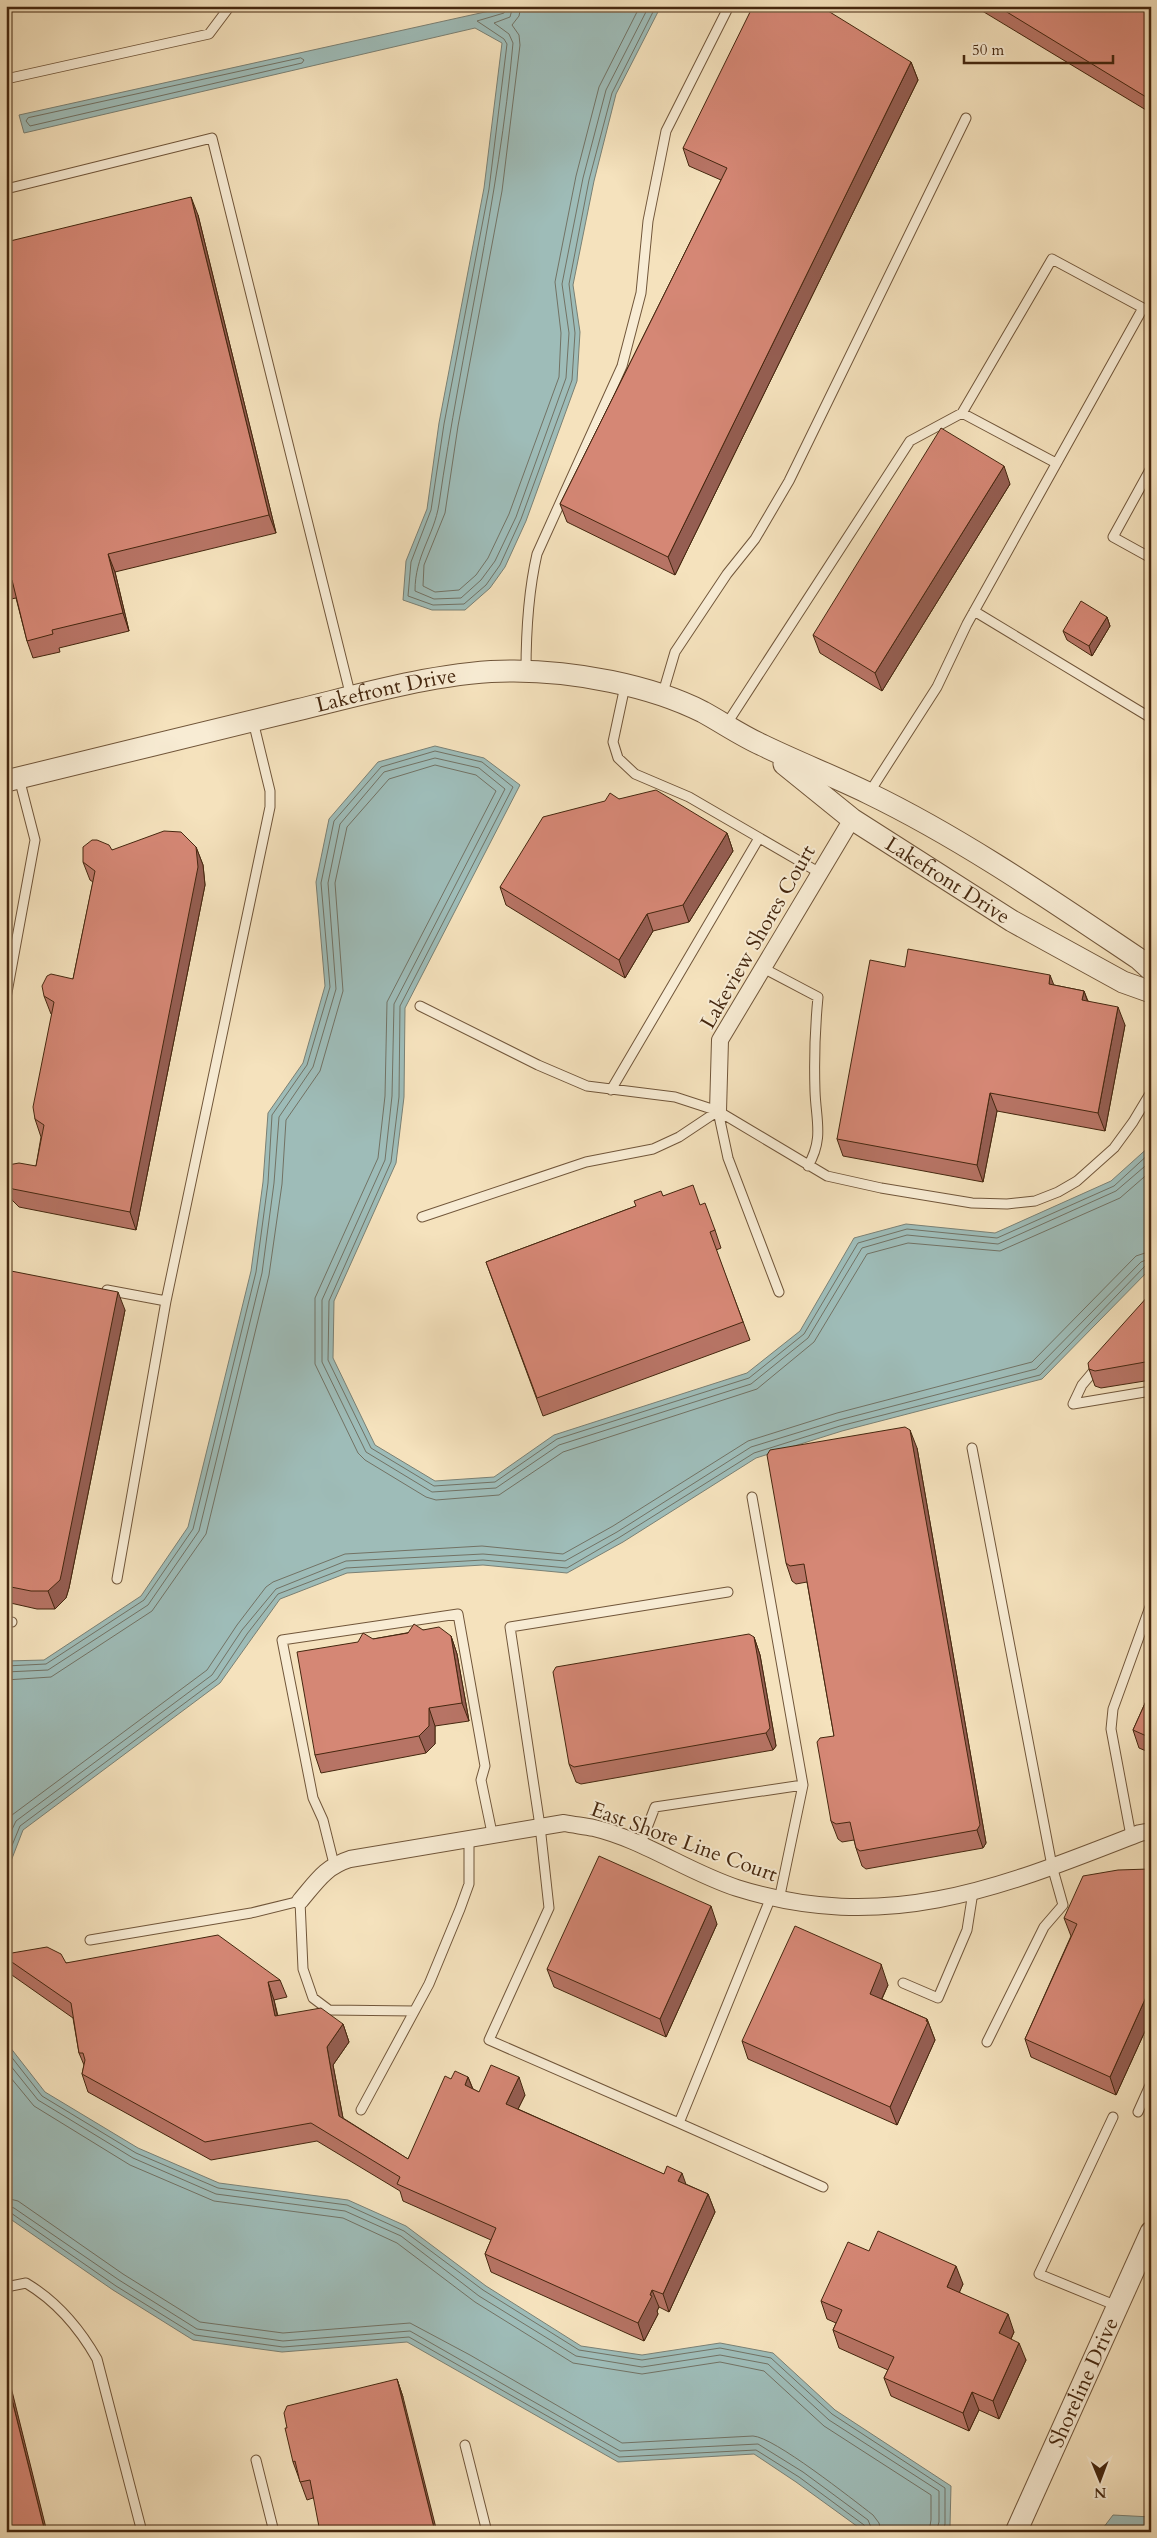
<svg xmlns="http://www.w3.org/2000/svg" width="1157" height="2538" viewBox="0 0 1157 2538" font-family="Cardo,serif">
<rect width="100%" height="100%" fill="#f5e2bd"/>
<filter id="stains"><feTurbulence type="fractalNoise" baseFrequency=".004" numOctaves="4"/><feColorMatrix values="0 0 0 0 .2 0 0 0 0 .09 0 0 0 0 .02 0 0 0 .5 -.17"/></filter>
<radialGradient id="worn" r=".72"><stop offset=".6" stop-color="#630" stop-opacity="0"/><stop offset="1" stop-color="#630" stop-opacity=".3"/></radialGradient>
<!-- water -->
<path fill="#9ebcb8" stroke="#7a8074" d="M 512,6 L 661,6 L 616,94 L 594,181 L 573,285 L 580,332 L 577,381 L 526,521 L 505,567 L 490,588 L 465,610 L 432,610 L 403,600 L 406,561 L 427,509 L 439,423 L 484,188 L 502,43 L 475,28 L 24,133 L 19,115 Z
M 435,746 L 484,758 L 520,785 L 405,1008 L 404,1097 L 396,1163 L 334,1301 L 333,1358 L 375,1445 L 435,1481 L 494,1477 L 554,1435 L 747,1373 L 800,1331 L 854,1238 L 906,1224 L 995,1233 L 1111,1181 L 1151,1145 L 1151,1268 L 1042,1379 L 842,1431 L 756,1458 L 623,1542 L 567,1573 L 483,1565 L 347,1573 L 280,1599 L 220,1683 L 23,1830 L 6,1874 L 6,1661 L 44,1660 L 141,1596 L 188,1527 L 251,1271 L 263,1182 L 268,1113 L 303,1063 L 325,986 L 316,882 L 329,819 L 378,762 Z
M 6,2042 L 45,2092 L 138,2148 L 219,2183 L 348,2200 L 406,2226 L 486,2286 L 581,2346 L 642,2355 L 720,2343 L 773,2353 L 835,2410 L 951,2486 L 950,2526 L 946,2532 L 865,2532 L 796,2482 L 754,2454 L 618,2462 L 407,2342 L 282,2352 L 193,2340 L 113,2290 L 6,2216 Z
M 1113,2515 L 1151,2517 L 1151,2532 L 1100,2532 Z"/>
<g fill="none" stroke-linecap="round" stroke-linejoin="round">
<!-- shore -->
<path stroke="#727264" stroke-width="1" d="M 507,6 L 504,13 L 477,21 L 504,39 L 507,44 L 489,189 L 444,424 L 431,510 L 411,562 L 408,596 L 433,605 L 464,604 L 486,585 L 500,565 L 521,519 L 572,380 L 575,333 L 569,284 L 589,180 L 612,93 L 656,6
M 513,6 L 510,17 L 494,23 L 509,34 L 513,43 C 499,199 461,350 439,504 C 434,536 415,555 415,591 L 434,599 L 461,598 L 481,580 L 495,561 L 516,517 L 566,378 L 569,333 L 562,284 L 583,178 L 606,90 L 649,6
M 521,6 L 519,16 L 512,25 L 519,35 L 520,45 L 502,191 L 458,426 L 445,513 L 424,565 L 423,586 L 435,592 L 459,590 L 476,575 L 488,558 L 509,514 L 559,377 L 561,333 L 555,282 L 576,176 L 599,87 L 640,6
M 301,58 L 304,60 L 302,63 L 30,126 L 26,121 L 28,118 Z
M 6,1666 L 46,1664 L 144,1600 L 193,1529 L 256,1272 L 268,1183 L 272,1115 L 307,1065 L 330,987 L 321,883 L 334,821 L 381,767 L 435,751 L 482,762 L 513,787 L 400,1006 L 399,1097 L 391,1162 L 329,1301 L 328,1360 L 371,1448 L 434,1486 L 495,1482 L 557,1439 L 749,1378 L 804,1334 L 858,1243 L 907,1229 L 997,1238 L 1114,1186 L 1151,1152
M 6,1672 L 48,1670 L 148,1605 L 199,1531 L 262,1273 L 274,1183 L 279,1117 L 313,1067 L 336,989 L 328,883 L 340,824 L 384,772 L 435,758 L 479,768 L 505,789 L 394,1004 L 392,1096 L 385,1160 L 322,1300 L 322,1362 L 366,1452 L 432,1492 L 496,1488 L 559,1445 L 751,1384 L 808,1338 L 862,1248 L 907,1235 L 998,1244 L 1116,1191 L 1151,1161
M 6,1680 L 51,1677 L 152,1611 L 206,1534 L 269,1275 L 282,1184 L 286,1120 L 320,1071 L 343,991 L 335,883 L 347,827 L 389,779 L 435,765 L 476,775 L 496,791 L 387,1002 L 385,1096 L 378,1158 L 315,1298 L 315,1364 L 358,1453 L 365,1460 L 426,1497 L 436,1500 L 499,1495 L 563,1452 L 757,1389 L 814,1342 L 867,1254 L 908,1243 L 1000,1251 L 1120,1198 L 1151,1171
M 6,1822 L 12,1815 L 207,1670 L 237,1625 L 266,1587 L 273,1582 L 345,1554 L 482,1546 L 563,1554 L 613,1526 L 748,1441 L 837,1413 L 1032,1362 L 1136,1256 L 1151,1251
M 6,1842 L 16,1821 L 212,1675 L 242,1630 L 276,1589 L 346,1561 L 483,1554 L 565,1561 L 617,1532 L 751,1447 L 839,1420 L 1036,1369 L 1141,1262 L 1151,1258
M 6,1860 L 20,1826 L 217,1679 L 247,1634 L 278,1594 L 346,1568 L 483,1560 L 567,1568 L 620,1537 L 754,1453 L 840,1426 L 1040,1375 L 1145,1266 L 1151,1265
M 6,2050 L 42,2096 L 136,2153 L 218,2188 L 347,2205 L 404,2231 L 483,2290 L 579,2350 L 642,2360 L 720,2348 L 771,2358 L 832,2414 L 945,2488 L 945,2524 L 943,2532
M 6,2060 L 38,2100 L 133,2158 L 216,2194 L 345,2211 L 401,2236 L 479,2296 L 576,2356 L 642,2367 L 720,2355 L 768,2364 L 829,2420 L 939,2491 L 939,2522 L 936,2532
M 6,2072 L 34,2106 L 130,2165 L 214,2201 L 343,2218 L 397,2243 L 475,2302 L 573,2363 L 642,2374 L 720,2362 L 764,2371 L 824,2426 L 931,2495 L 931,2520 L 929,2532
M 6,2198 L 18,2201 L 123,2274 L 200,2322 L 283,2333 L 410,2323 L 470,2355 L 622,2443 L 753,2436 C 774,2437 852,2499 873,2515 L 879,2523 L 881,2532
M 6,2206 L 14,2208 L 119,2280 L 197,2329 L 283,2341 L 410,2331 L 620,2451 L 758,2444 L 803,2472 L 868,2520 L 873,2532
M 6,2212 L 11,2213 L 116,2286 L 195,2335 L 283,2347 L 409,2337 L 619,2457 L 756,2450 L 799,2477 L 864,2525 L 867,2532"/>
<defs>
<path id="service" d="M 6,79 L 209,34 L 230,6
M 6,189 L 212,138 L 351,697
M 962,413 L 1056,463
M 1151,468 L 1113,537 L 1151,558
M 974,611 L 1151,718
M 526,671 C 526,631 528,593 537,554 L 622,366 L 641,293 L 648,221 L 666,131 L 729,6
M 625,686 L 613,742 L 618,758 L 635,774 L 689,797 L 820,873
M 662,696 L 675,652 L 727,574 L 755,539 L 789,481 L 966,118
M 726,725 L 910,441 L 962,413 L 1052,259 L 1143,308 L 967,624 L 937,687 L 869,793
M 763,968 L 818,997 C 815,1028 814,1060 815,1091 C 816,1121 824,1138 808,1166
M 6,998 L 35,840 L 19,778
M 420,1006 L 538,1065 L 587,1086 L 675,1097 L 718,1111 L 827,1176 L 881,1188 L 972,1203 L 1007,1204 L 1035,1201 L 1058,1192 L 1077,1181 L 1114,1148 L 1133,1122 L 1151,1092
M 611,1090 L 759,838
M 718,1111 L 728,1158 L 779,1292
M 422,1217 L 586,1162 L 653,1149 L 679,1137 L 718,1111
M 107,1290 L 166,1301 L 270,807 L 270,791 L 253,721
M 1098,1366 L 1082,1385 L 1073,1404 L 1151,1391
M 972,1448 L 1052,1866 L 1063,1905 L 1044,1927 L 987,2042
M 752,1497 L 803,1785 L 779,1900
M 117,1579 L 166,1301
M 728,1592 L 510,1627 L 540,1826 L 549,1908 L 489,2040 L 679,2123 L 771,1897
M 6,1622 L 12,1622
M 1131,1836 L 1111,1729 L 1113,1709 L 1151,1604
M 640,1846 L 655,1807 L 803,1785
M 334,1864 L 323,1820 L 313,1798 L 282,1640 L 458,1614 L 485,1766 L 481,1780 L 492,1833
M 90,1940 L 251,1913 L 300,1901 L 303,1969 L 313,1998 L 329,2010 L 414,2011
M 903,1983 L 938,1998 L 967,1930 L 973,1892
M 361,2110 L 429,1984 L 460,1909 L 469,1884 L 469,1838
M 1138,2112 L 1151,2083
M 1113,2117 L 1039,2274 L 1117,2306
M 679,2123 L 823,2187
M 6,2287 L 26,2283 C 56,2301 80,2329 97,2359 L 142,2532
M 465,2445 L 487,2532
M 256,2460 L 274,2532"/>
<path id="minor" d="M 718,1111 L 720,1040 L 852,819
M 300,1901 C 317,1881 325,1867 350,1859 L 564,1823 C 574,1825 584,1826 594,1828 C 644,1840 688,1872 737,1888 C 887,1935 1002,1887 1140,1833 L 1151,1831"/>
<g id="tertiary">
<path id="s1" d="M 784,764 L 852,819 L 1012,921 L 1123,982 L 1151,992"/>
<path id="s2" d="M 6,781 C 103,757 200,734 297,710 C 364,694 446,670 514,671 C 573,671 650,685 703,712 C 723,723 742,736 762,745 C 797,762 833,776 868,793 C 963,839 1051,900 1139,959 L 1151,970"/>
<path id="s3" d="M 1016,2532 L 1151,2232"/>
</g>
</defs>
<!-- service casing -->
<use href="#service" stroke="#71563a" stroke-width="11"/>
<!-- minor casing -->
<use href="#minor" stroke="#71563a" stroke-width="18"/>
<!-- tertiary casing -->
<use href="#tertiary" stroke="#71563a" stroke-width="23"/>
<!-- service -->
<use href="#service" stroke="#f8ecd4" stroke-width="9"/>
<!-- minor -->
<use href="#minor" stroke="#f8ecd4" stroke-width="16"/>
<!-- tertiary -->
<use href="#tertiary" stroke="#f8ecd4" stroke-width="21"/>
</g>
<!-- wall -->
<path fill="#b77465" stroke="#45270f" d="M 974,6 L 1151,6 L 1151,113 Z
M 911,62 L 918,80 L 675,575 L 567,522 L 560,504 L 721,180 L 689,166 L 683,148 Z
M 198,215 L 276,533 L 115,572 L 129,631 L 59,648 L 60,652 L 33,658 L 27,641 L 16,598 L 6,600 L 6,242 Z
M 1010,484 L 882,691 L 820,653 L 813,635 Z
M 1107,617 L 1110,626 L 1092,656 L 1067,640 L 1063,631 Z
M 619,799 L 727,833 L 733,851 L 689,922 L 653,931 L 625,978 L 506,905 L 500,887 Z
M 196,847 L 203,865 L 205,885 L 136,1230 L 19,1207 L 12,1200 L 6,1184 L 6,1170 L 36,1166 L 41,1137 L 35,1119 L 52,1015 L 51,1014 L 44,996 L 73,979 L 93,882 L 90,880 L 83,862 L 112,850 Z
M 905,967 L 1054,985 L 1084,991 L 1088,1001 L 1125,1025 L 1105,1131 L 997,1111 L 983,1182 L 843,1156 L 837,1139 Z
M 663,1196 L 700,1205 L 715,1230 L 721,1248 L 716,1250 L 750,1340 L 543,1416 L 486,1262 Z
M 6,1270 L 125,1310 L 69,1588 L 66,1598 L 55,1609 L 37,1609 L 6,1602 Z
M 1151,1295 L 1151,1380 L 1101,1388 L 1095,1386 L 1089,1369 Z
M 917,1448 L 986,1843 L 983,1848 L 866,1869 L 862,1866 L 856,1848 L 854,1840 L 842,1842 L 838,1839 L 831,1821 L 834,1736 L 807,1582 L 796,1584 L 792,1581 L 786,1563 Z
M 423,1630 L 451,1636 L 457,1654 L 469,1721 L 435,1726 L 435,1744 L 426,1753 L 321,1773 L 315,1755 L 373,1639 Z
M 754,1637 L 760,1655 L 776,1746 L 773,1750 L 581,1784 L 576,1782 L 569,1764 Z
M 1151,1690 L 1151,1753 L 1139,1748 L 1133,1730 Z
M 1151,1869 L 1151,2018 L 1116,2095 L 1031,2057 L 1025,2039 L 1071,1936 L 1064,1918 Z
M 717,1924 L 666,2037 L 554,1987 L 547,1969 Z
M 6,1954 L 66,1963 L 280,1980 L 287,1997 L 274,2000 L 278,2016 L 343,2024 L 349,2042 L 333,2065 L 343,2118 L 408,2159 L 451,2079 L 468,2077 L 473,2089 L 479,2092 L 525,2095 L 518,2109 L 708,2194 L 715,2212 L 669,2312 L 659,2307 L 657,2311 L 658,2314 L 644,2341 L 491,2272 L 485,2254 L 491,2240 L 403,2201 L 400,2191 L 317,2141 L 211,2160 L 88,2092 L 82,2074 L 84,2065 L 79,2053 L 73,2018 L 9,1973 L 6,1966 Z
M 888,1985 L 882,1999 L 927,2019 L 935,2040 L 897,2125 L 748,2059 L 742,2041 Z
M 869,2251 L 963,2284 L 959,2292 L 1014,2332 L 1011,2339 L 1026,2360 L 999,2419 L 979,2410 L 969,2431 L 891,2396 L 884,2378 L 888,2370 L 839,2348 L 833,2330 L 836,2323 L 827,2319 L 821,2301 Z
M 397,2379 L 403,2397 L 313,2498 L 307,2500 L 293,2462 Z"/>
<!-- shaded-wall -->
<path fill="#955e52" stroke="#45270f" d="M 911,62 L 918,80 L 675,575 L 668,557 Z
M 191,197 L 198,215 L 276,533 L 269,515 Z
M 1004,466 L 1010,484 L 882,691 L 875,673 Z
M 108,554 L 115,572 L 129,631 L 123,613 Z
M 1107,617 L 1110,626 L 1092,656 L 1089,646 Z
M 727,833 L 733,851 L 689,922 L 683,905 Z
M 196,847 L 203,865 L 205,885 L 136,1230 L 130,1212 Z
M 647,914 L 653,931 L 625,978 L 619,960 Z
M 1050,975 L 1057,993 L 1049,984 Z
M 1084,991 L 1090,1009 L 1082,1000 Z
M 1118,1007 L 1125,1025 L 1105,1131 L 1098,1113 Z
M 990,1093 L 997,1111 L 983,1182 L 977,1165 Z
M 118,1292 L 125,1310 L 69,1588 L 66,1598 L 55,1609 L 48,1591 Z
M 910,1430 L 917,1448 L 986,1843 L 983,1848 L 977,1830 Z
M 451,1636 L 457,1654 L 469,1721 L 462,1703 Z
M 754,1637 L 760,1655 L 776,1746 L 773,1750 L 766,1733 Z
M 429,1708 L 435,1726 L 435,1744 L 426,1753 L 419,1736 Z
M 711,1906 L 717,1924 L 666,2037 L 660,2019 Z
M 881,1964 L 888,1985 L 876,2011 L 870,1994 Z
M 268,1982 L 274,2000 L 281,2034 L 275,2016 Z
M 1151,1986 L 1151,2018 L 1116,2095 L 1110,2077 Z
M 927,2019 L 935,2040 L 897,2125 L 890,2107 Z
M 343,2024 L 349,2042 L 333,2065 L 346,2134 L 339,2116 L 327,2047 Z
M 468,2077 L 475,2095 L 465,2085 Z
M 519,2077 L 525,2095 L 512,2121 L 506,2104 Z
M 682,2173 L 688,2190 L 678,2181 Z
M 708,2194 L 715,2212 L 669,2312 L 663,2294 Z
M 956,2266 L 963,2284 L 954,2305 L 947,2287 Z
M 652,2290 L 659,2307 L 657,2311 L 658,2314 L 644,2341 L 638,2323 Z
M 1008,2314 L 1014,2332 L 1005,2351 L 999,2333 Z
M 1019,2343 L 1026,2360 L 999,2419 L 993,2401 Z
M 6,2367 L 47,2532 L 45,2532 L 6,2376 Z
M 397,2379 L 403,2397 L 437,2532 L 435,2532 Z
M 972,2392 L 979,2410 L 969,2431 L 963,2413 Z"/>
<!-- building -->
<path fill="#d58775" stroke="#45270f" d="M 753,6 L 820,6 L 911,62 L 668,557 L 560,504 L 727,168 L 683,148 Z
M 997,6 L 1151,6 L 1151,100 Z
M 191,197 L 269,515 L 108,554 L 123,613 L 52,630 L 53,634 L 27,641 L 12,580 L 6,581 L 6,242 Z
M 941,428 L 1004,466 L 875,673 L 813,635 Z
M 1081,601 L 1107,617 L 1089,646 L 1063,631 Z
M 656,790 L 727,833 L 683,905 L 647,914 L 619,960 L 500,887 L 543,817 L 605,801 L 610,793 L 619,799 Z
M 164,831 L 181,832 L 196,847 L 198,867 L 130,1212 L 13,1189 L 6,1183 L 6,1170 L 8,1165 L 19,1163 L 36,1166 L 44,1125 L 35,1119 L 33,1107 L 54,1002 L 44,996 L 42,986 L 47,976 L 51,974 L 73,979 L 95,871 L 83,862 L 83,847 L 92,840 L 97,840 L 109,845 L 112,850 Z
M 908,949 L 1050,975 L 1049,984 L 1084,991 L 1082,1000 L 1118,1007 L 1098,1113 L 990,1093 L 977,1165 L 837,1139 L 870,960 L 905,967 Z
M 693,1185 L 700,1205 L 705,1203 L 715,1230 L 710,1232 L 743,1322 L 537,1398 L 486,1262 L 636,1206 L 634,1201 L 661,1191 L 663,1196 Z
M 6,1270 L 118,1292 L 62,1571 L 60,1580 L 48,1591 L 31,1591 L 6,1586 Z
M 1149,1295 L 1151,1295 L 1151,1361 L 1095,1371 L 1089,1369 L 1088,1363 Z
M 905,1427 L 910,1430 L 980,1825 L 977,1830 L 860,1851 L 856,1848 L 850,1822 L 836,1824 L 831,1821 L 817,1742 L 820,1738 L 834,1736 L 804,1564 L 790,1566 L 786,1563 L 767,1455 L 770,1450 Z
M 414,1624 L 423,1630 L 439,1627 L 451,1636 L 462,1703 L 429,1708 L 429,1726 L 419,1736 L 315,1755 L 297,1652 L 358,1642 L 363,1633 L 373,1639 L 408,1633 Z
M 749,1634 L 754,1637 L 770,1728 L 766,1733 L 574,1767 L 569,1764 L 553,1672 L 556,1667 Z
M 1151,1690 L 1151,1738 L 1133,1730 Z
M 599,1856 L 711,1906 L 660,2019 L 547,1969 Z
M 1149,1869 L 1151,1869 L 1151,1986 L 1110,2077 L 1025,2039 L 1077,1924 L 1064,1918 L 1083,1876 L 1118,1870 Z
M 795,1926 L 881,1964 L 881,1967 L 870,1994 L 927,2019 L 926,2021 L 928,2022 L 890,2107 L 742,2041 Z
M 218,1935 L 280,1980 L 268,1982 L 275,2016 L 321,2008 L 343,2024 L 327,2047 L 339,2116 L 408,2159 L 445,2076 L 451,2079 L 455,2071 L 468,2077 L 465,2085 L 479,2092 L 491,2065 L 519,2077 L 506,2104 L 664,2174 L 667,2166 L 682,2173 L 678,2181 L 708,2194 L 663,2294 L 652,2290 L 650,2295 L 652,2296 L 638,2323 L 485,2254 L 496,2228 L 397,2184 L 400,2177 L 311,2123 L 205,2142 L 82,2074 L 85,2060 L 83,2053 L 79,2053 L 71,2003 L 6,1958 L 6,1954 L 47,1947 L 61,1954 L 66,1963 Z
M 878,2231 L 956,2266 L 947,2287 L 1008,2314 L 999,2333 L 1019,2343 L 993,2401 L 972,2392 L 963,2413 L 884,2378 L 894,2357 L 833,2330 L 842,2310 L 821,2301 L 848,2242 L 869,2251 Z
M 6,2376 L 45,2532 L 6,2532 Z
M 397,2379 L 435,2532 L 320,2532 L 310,2480 L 300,2482 L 295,2461 L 293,2462 L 285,2428 L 287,2428 L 284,2413 L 287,2406 Z"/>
<g text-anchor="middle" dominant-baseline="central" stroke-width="4" stroke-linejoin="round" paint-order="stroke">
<!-- street labels -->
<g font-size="21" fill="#45270f" stroke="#f8ecd4">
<text stroke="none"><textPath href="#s2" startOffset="391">Lakefront Drive</textPath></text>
<text stroke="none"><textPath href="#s1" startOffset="201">Lakefront Drive</textPath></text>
<text transform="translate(758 937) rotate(-60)">Lakeview Shores Court</text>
<text transform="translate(684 1842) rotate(20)">East Shore Line Court</text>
<text stroke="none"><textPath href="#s3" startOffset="164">Shoreline Drive</textPath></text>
</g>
</g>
<!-- margin -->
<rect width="1157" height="2538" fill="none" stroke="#f5e2bd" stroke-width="25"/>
<rect x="8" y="8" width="1142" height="2523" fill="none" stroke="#45270f" stroke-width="2.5"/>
<rect x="12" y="12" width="1132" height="2513" fill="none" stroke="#45270f"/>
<!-- north arrow -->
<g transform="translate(1100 2480) rotate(179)" stroke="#f8ecd4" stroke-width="4" paint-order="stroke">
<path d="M0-4L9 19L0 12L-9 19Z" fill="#45270f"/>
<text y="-8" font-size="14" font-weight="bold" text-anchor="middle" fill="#45270f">N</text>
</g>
<!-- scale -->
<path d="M964 55v8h149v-8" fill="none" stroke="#45270f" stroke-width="2.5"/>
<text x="972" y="55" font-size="15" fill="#45270f" stroke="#f8ecd4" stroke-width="4" paint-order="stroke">50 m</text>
<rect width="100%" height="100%" filter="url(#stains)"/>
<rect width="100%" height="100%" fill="url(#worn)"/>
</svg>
